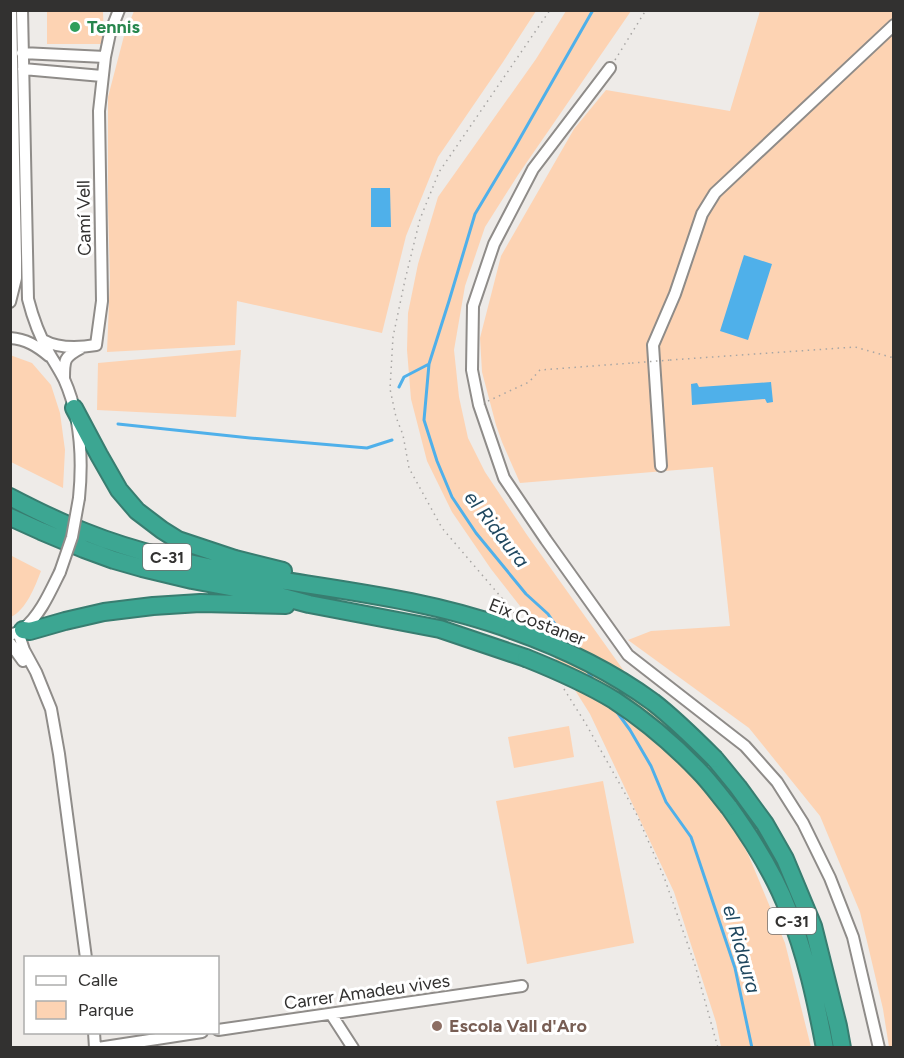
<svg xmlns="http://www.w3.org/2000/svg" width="904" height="1058" viewBox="0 0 904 1058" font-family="Figtree,sans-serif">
<rect width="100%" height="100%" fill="#eeebe8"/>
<!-- green -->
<path fill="#fdd3b3" d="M 47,11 L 103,11 L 104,44 L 47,44 Z
M 134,11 L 536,11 L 503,62 L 438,157 L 406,236 L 382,333 L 237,301 L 235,345 L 107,352 L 110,278 L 108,207 L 108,97 L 124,36 Z
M 566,11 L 631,11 L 518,175 L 485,227 L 465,286 L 454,350 L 459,397 L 468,438 L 485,472 L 527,535 L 624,671 L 689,748 L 748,854 L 785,943 L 811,1047 L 721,1047 L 716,1022 L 674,892 L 590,714 L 531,620 L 491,569 L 452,512 L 427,461 L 411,399 L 407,350 L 408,313 L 418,264 L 438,197 L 536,59 Z
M 760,11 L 893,11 L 893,1047 L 889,1047 L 883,1009 L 860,912 L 820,816 L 749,728 L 628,640 L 651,631 L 730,626 L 713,467 L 520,483 L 502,442 L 496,425 L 482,372 L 480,338 L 501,256 L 574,129 L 606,90 L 730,111 Z
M 241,350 L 236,417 L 97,410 L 98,363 Z
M 10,355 L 32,363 L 51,385 L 60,413 L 65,450 L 63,488 L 11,462 Z
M 10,555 L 41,571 C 35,587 26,610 11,617 Z
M 569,726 L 574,757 L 514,768 L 508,737 Z
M 603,781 L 634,943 L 527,964 L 496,801 Z"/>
<!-- water -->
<path fill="#4fb0ea" d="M 371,188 L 390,188 L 391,227 L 371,227 Z
M 744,255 L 772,264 L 748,340 L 720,331 Z
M 771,382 L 773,402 L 767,403 L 765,399 L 692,405 L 691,384 L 697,383 L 699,387 Z"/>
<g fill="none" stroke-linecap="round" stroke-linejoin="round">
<!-- stream -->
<path stroke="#4fb0ea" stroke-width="3" d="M 399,387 L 404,377 L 429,364
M 118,424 L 250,438 L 367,448 L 392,440
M 570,646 L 548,614 L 526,594 L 476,533 L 452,497 L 437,461 L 424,420 L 429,364 L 449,301 L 475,214 L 515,147 L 593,10
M 586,669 L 594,681
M 614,708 L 630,730 L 651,766 L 666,802 L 691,837 L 735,968 L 752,1048"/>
<defs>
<path id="minor" d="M 22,10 L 28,299 C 33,319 40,337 50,355 C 55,363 60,371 64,379 C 81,417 83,458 79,498
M 22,53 L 105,57
M 610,68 L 533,169 L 494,244 L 473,306 L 472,370 L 479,405 L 504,478 L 546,540 L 628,655 L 745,746 L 777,782 L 803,823 L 830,878 L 853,937 L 879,1048
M 23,69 L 102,76
M 10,302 L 16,278 L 16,258 L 11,10
M 10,338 C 26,339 37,346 49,356
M 43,340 C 59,349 78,348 96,345 L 102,301 L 99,111 L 105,57 L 110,33 L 119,10
M 64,378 C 64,360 64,357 81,348
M 661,466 L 653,345 L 675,294 L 702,214 L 715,193 L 894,25
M 18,632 L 24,650 L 36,672 L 51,709 L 59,754 L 86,958
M 10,635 C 15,633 20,632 23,629 C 40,616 51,590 60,572
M 10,643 L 23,661
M 331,1014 L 353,1048
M 218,1030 L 522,986
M 94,1032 L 95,1048
M 98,1048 L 202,1032"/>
<path id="highway" d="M 74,408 L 99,455 L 119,490 L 137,511 L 162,530 L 178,540 L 235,559 L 283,571
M 10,497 C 35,510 59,522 85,532 C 137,553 194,565 248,575 C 336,590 428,599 512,630
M 10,517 L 41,531 L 84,549 L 114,560 L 142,568 L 192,580 L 279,596 L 309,604 L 440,629 L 526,658
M 23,630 L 30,631 L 65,621 L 104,612 L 153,606 L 200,603 L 286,605
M 715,759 L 738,787 L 765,824 L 785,859 L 813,926 L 838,1026 L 842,1048
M 729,807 C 752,839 774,873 788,910 C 806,954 816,1001 825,1048"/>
</defs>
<!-- minor casing -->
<use href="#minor" stroke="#8f8c89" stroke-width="14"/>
<!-- highway casing -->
<use href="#highway" stroke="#387d70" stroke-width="20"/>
<!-- path -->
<path stroke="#a8a6a4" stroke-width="1.5" stroke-dasharray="1.5 4.5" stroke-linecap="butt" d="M 615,60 L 646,10
M 670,360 L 855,347 L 894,358
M 488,401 L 529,382 L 540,370 L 632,363
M 518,617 L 442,528 L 409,468 L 403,435 L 396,417 L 390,389 L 393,337 L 405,280 L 420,219 L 439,172 L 550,10
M 564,689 L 586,724 L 636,813 L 664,877 L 695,965 L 718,1048"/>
<!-- minor -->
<use href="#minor" stroke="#fff" stroke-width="10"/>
<!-- highway -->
<use href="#highway" stroke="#3ca692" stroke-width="16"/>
<defs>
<path id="minor-bridge" d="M 60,572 L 72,537 L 79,498"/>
<path id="highway-bridge" d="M 512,630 C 560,647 612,672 653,702 C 675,719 695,739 715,759
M 526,658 C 556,670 586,683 614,700 C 645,720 674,745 699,771 C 710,782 719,795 729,807"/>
</defs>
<!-- minor-bridge casing -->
<use href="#minor-bridge" stroke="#8f8c89" stroke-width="14" stroke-linecap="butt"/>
<!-- highway-bridge casing -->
<use href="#highway-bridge" stroke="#387d70" stroke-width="20" stroke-linecap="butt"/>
<!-- path-bridge -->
<path stroke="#a8a6a4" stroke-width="1.5" stroke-dasharray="1.5 4.5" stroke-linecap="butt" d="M 632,363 L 670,360"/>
<!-- minor-bridge -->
<use href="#minor-bridge" stroke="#fff" stroke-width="10"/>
<!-- highway-bridge -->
<use href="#highway-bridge" stroke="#3ca692" stroke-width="16"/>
</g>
<!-- markers -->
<circle fill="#2e9e5b" stroke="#fff" stroke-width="2" cx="75" cy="27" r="6"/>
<circle fill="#8d6e63" stroke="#fff" stroke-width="2" cx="437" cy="1026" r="6"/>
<g text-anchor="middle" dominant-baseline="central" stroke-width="6" stroke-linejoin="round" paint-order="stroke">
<!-- shield labels -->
<g fill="#fff" stroke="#706f6e" stroke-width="1.5">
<rect x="143" y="544" width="48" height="26" rx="4.5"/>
<rect x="768" y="908" width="48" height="26" rx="4.5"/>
</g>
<g font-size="16" font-weight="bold" fill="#323130">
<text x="167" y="557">C-31</text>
<text x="792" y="921">C-31</text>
</g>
<!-- leisure labels -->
<g font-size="18" font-weight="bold" fill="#27864d" stroke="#fff" text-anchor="start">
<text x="87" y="27">Tennis</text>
</g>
<!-- street labels -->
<g font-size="18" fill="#323130" stroke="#fff">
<text transform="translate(84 218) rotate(-91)">Camí Vell</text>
<text transform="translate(537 622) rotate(21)">Eix Costaner</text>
<text transform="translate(367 992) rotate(-8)">Carrer Amadeu vives</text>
</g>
<!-- education labels -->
<g font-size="18" font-weight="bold" fill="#785e54" stroke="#fff" text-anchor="start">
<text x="449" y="1026">Escola Vall d'Aro</text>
</g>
<!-- water labels -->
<g font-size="20" font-style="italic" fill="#1f475f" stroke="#fff">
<text transform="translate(497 529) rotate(52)">el Ridaura</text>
<text transform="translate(742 949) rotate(74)">el Ridaura</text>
</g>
</g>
<!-- border -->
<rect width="904" height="1058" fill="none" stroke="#323130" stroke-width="24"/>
<!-- legend -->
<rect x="24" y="956" width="195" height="78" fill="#ffffff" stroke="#adadac" stroke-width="1.5"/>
<rect x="36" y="976" width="30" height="9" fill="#ffffff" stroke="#adadac" stroke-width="1.5"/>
<text x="78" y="986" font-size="18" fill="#323130">Calle</text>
<rect x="36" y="1001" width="30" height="18" fill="#fdd3b3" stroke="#adadac" stroke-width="1.5"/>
<text x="78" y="1016" font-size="18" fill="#323130">Parque</text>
</svg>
